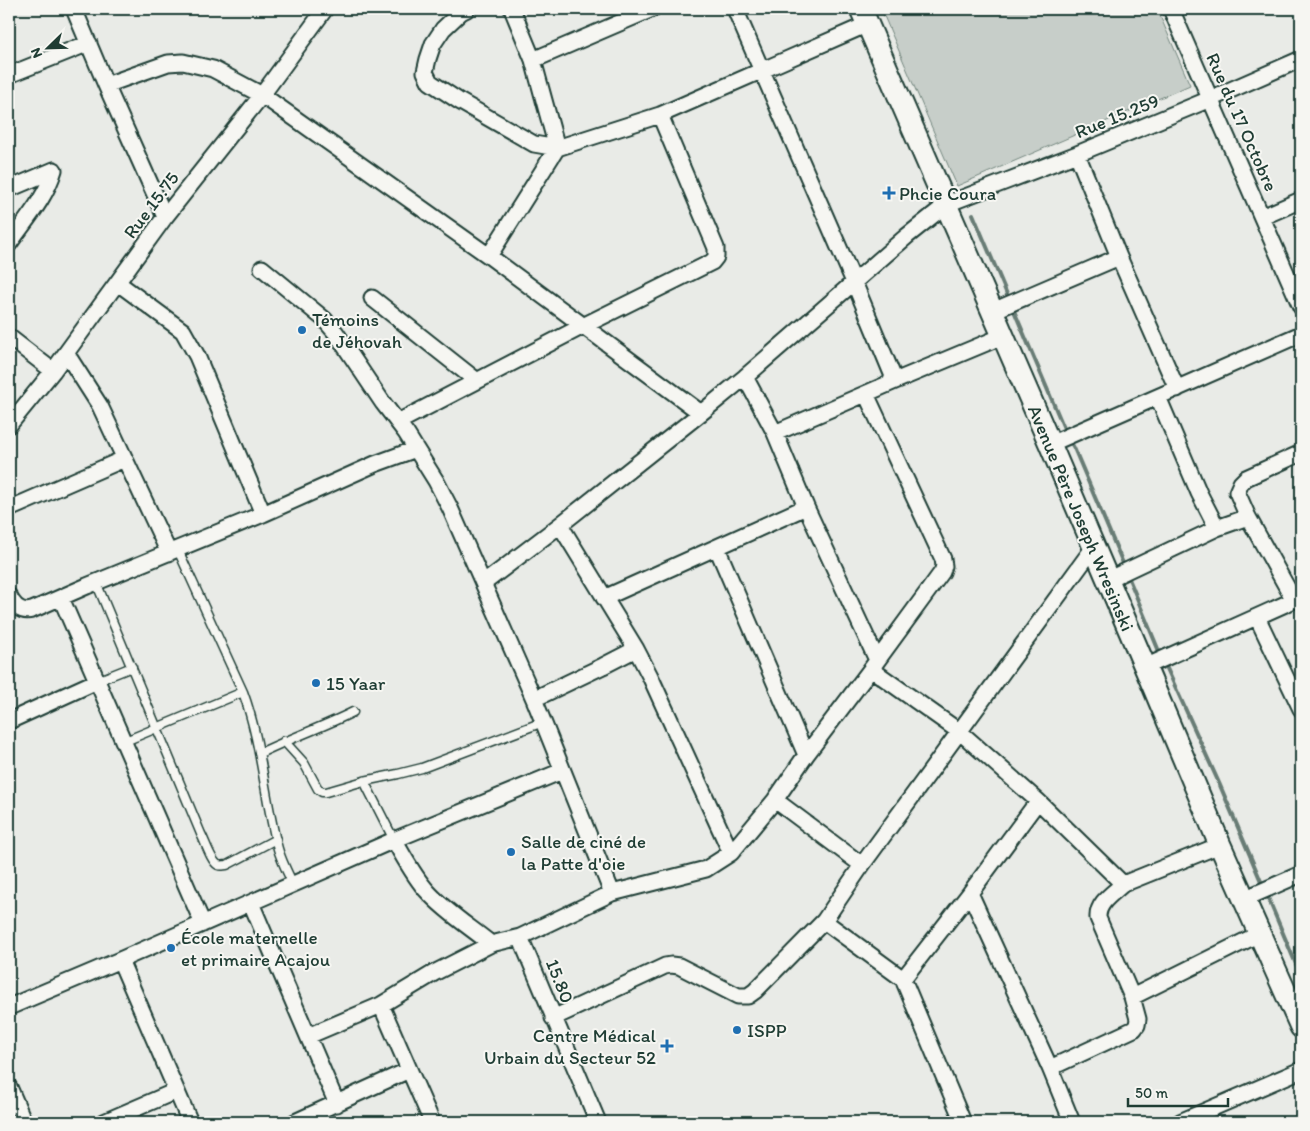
<svg xmlns="http://www.w3.org/2000/svg" width="1310" height="1131" viewBox="0 0 1310 1131" font-family="Itim,sans-serif">
<rect width="100%" height="100%" fill="#e9ebe7"/>
<filter id="ink" filterUnits="userSpaceOnUse"><feTurbulence type="fractalNoise" baseFrequency=".02" numOctaves="2"/><feDisplacementMap in="SourceGraphic" scale="10" xChannelSelector="R" yChannelSelector="G"/><feConvolveMatrix kernelMatrix="1 2 1 2 8 2 1 2 1" color-interpolation-filters="sRGB"/></filter>
<g filter="url(#ink)">
<!-- green -->
<path fill="#c7cec9" stroke="#73867e" d="M 881,9 L 1157,9 L 1190,85 L 957,186 Z"/>
<g fill="none" stroke-linecap="round" stroke-linejoin="round">
<!-- stream -->
<path stroke="#687c75" stroke-width="4" d="M 973,214 L 1009,299
M 1012,306 L 1066,433
M 1069,439 L 1074,448 L 1125,568
M 1127,574 L 1161,656
M 1164,662 L 1219,783 L 1263,886
M 1266,893 L 1301,976"/>
<defs>
<path id="lane" d="M 178,550 L 243,692 C 261,741 264,794 277,845 C 280,858 287,872 293,884
M 96,582 L 201,834 C 205,841 211,861 218,865 C 222,866 224,865 227,865 L 276,839
M 97,681 L 132,667
M 284,741 L 304,763 L 318,789 L 322,792 L 326,792 L 364,781 L 398,774 L 422,768 L 543,722
M 123,742 L 243,692
M 260,753 C 291,738 323,727 353,712
M 364,781 L 394,840"/>
<path id="street" d="M 74,9 L 106,85 L 165,217
M 467,9 L 461,12 L 443,29 L 433,44 L 428,59 L 425,72 L 430,82 L 459,101 L 534,144 L 557,148 L 533,60 L 512,9
M 735,9 L 854,282 L 895,381
M 1171,9 L 1301,307
M 533,60 L 652,9
M 9,75 L 89,43
M 106,85 L 168,63 L 183,62 L 213,69 L 262,95 L 489,256 L 701,413
M 1077,154 L 1119,257 L 1177,389
M 9,189 L 54,170
M 1262,217 L 1301,200
M 9,244 C 25,221 46,198 54,170
M 489,256 L 557,148 L 660,115 L 868,24
M 262,268 L 324,319 L 336,333 L 383,403 L 406,433 L 436,481 L 450,508 L 534,699 L 612,893
M 118,283 L 183,331 L 197,356 L 263,514
M 372,298 L 477,381
M 993,311 L 1119,257
M 9,337 L 53,371
M 66,353 L 100,406 L 169,553
M 745,377 L 775,433 L 806,507 L 877,660
M 1158,397 L 1199,493 L 1217,528
M 398,422 L 583,326 L 712,262 L 716,257 L 716,248 L 660,115
M 9,425 L 53,371 L 165,217 L 262,95 L 325,9
M 775,433 L 895,381 L 1003,336
M 1050,444 L 1301,334
M 9,509 L 124,459
M 560,525 L 636,649 L 650,676 L 731,853
M 717,548 L 806,755
M 1107,580 L 1217,528 L 1248,517
M 484,583 L 560,525 L 701,413 L 745,377 L 907,236 L 947,204 L 1077,154 L 1210,99 L 1301,59
M 9,596 C 13,605 21,613 32,610 L 87,586 L 263,514 L 375,464 L 416,449
M 61,598 L 203,924
M 604,598 L 806,507
M 1294,600 L 1248,517 L 1237,492 L 1241,483 L 1246,478 L 1301,453
M 1257,617 L 1301,709
M 1145,667 L 1301,597
M 871,669 L 960,732 L 1038,801 L 1123,884 C 1112,894 1097,903 1098,918 L 1132,997 L 1138,1019 L 1137,1025 L 1134,1029 L 1050,1068
M 534,699 L 603,666 L 636,649
M 9,721 L 97,681
M 775,800 L 862,865
M 394,840 C 404,857 414,877 428,892 C 446,912 470,927 491,944 L 520,937 L 612,893 L 706,869 L 731,853 L 775,800 L 806,755 L 871,669 L 942,572 L 944,566 L 943,559 L 866,394
M 1123,884 L 1220,845
M 970,893 L 1050,1068 L 1072,1122
M 1244,899 L 1301,874
M 251,903 L 337,1104
M 824,921 L 903,979 L 963,1122
M 520,937 L 598,1122
M 120,960 L 190,1122
M 903,979 L 970,893 L 1038,801
M 1132,997 L 1259,934
M 381,1005 L 432,1122
M 9,1007 L 120,960 L 394,840 L 562,771
M 553,1018 L 665,966 L 671,965 L 679,966 L 738,996 L 748,996 L 755,991 L 824,921 L 862,865 L 1094,547
M 308,1036 L 381,1005 L 434,973 L 491,944
M 9,1087 L 24,1122
M 104,1122 L 176,1091
M 295,1122 L 409,1070
M 1180,1122 L 1301,1070"/>
<path id="secondary" d="M 861,9 L 1050,444 L 1154,688 L 1220,845 L 1301,1027"/>
</defs>
<!-- lane casing -->
<use href="#lane" stroke="#1f3d34" stroke-width="11"/>
<!-- street casing -->
<use href="#street" stroke="#1f3d34" stroke-width="19"/>
<!-- secondary casing -->
<use href="#secondary" stroke="#1f3d34" stroke-width="25"/>
<!-- lane -->
<use href="#lane" stroke="#f6f6f2" stroke-width="8"/>
<!-- street -->
<use href="#street" stroke="#f6f6f2" stroke-width="15"/>
<!-- secondary -->
<use href="#secondary" stroke="#f6f6f2" stroke-width="21"/>
</g>
</g>
<!-- markers -->
<g fill="#1f6fb2" stroke="#f6f6f2" stroke-width="2">
<path d="M886.5 185.5h5v5h5v5h-5v5h-5v-5h-5v-5h5z"/>
<circle cx="302" cy="330" r="5"/>
<circle cx="316" cy="683" r="5"/>
<circle cx="511" cy="852" r="5"/>
<circle cx="171" cy="948" r="5"/>
<circle cx="737" cy="1030" r="5"/>
<path d="M664.5 1038.5h5v5h5v5h-5v5h-5v-5h-5v-5h5z"/>
</g>
<g text-anchor="middle" dominant-baseline="central" stroke-width="4" stroke-linejoin="round" paint-order="stroke">
<!-- street labels -->
<g font-size="19" fill="#1f3d34" stroke="#f6f6f2">
<text transform="translate(1117 116) rotate(-22)">Rue 15.259</text>
<text transform="translate(1242 122) rotate(66)">Rue du 17 Octobre</text>
<text transform="translate(151 205) rotate(-53)">Rue 15.75</text>
<text transform="translate(1081 518) rotate(67)">Avenue Père Joseph Wresinski</text>
<text transform="translate(560 981) rotate(68)">15.80</text>
</g>
<!-- poi labels -->
<g font-size="19" fill="#1f3d34" stroke="#f6f6f2" text-anchor="start">
<text x="899" y="193">Phcie Coura</text>
<text x="312" y="319">Témoins<tspan x="312" dy="22">de Jéhovah</tspan></text>
<text x="326" y="683">15 Yaar</text>
<text x="521" y="841">Salle de ciné de<tspan x="521" dy="22">la Patte d'oie</tspan></text>
<text x="181" y="937">École maternelle<tspan x="181" dy="22">et primaire Acajou</tspan></text>
<text x="747" y="1030">ISPP</text>
<text x="656" y="1035" text-anchor="end">Centre Médical<tspan x="656" dy="22">Urbain du Secteur 52</tspan></text>
</g>
</g>
<!-- margin -->
<rect width="1310" height="1131" fill="none" stroke="#f6f6f2" stroke-width="30"/>
<rect x="15" y="15" width="1280" height="1101" fill="none" stroke="#1f3d34" stroke-width="2" filter="url(#ink)"/>
<!-- north arrow -->
<g transform="translate(48 48) rotate(247)" stroke="#f6f6f2" stroke-width="4" paint-order="stroke">
<path d="M0-4L9 19L0 12L-9 19Z" fill="#1f3d34"/>
<text y="-8" font-size="14" font-weight="bold" text-anchor="middle" fill="#1f3d34">N</text>
</g>
<!-- scale -->
<path d="M1128 1098v8h100v-8" fill="none" stroke="#1f3d34" stroke-width="2.5"/>
<text x="1135" y="1098" font-size="15" fill="#1f3d34" stroke="#f6f6f2" stroke-width="4" paint-order="stroke">50 m</text>
</svg>
